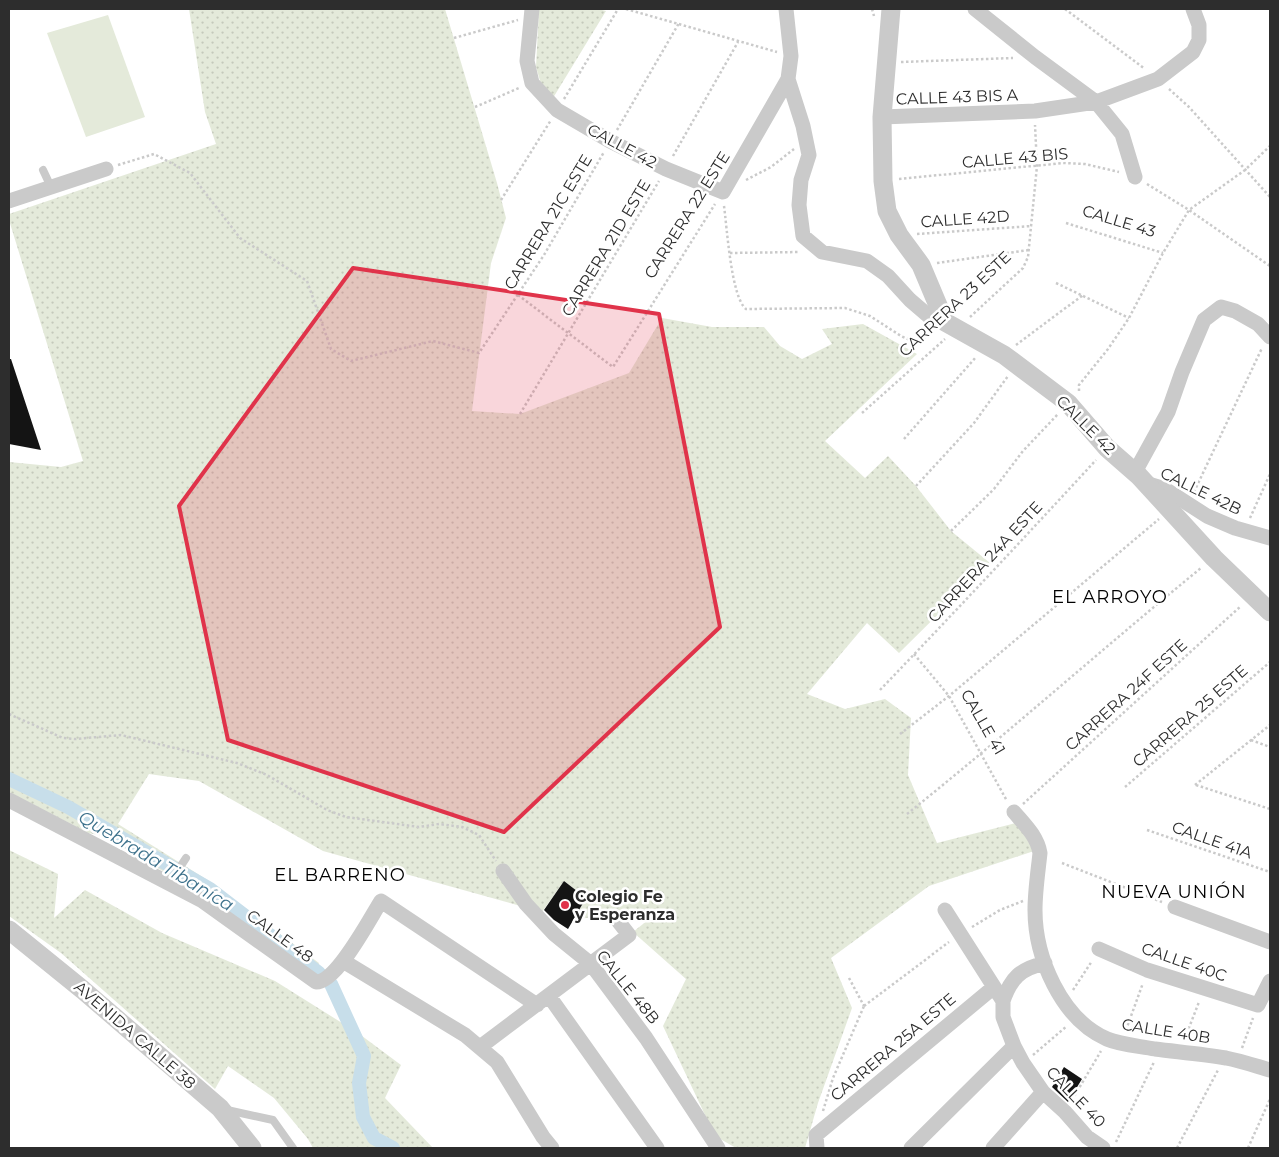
<svg xmlns="http://www.w3.org/2000/svg" width="1279" height="1157" viewBox="0 0 1279 1157" font-family="Montserrat,sans-serif">
<defs>
<pattern id="grass-dots" width="8" height="8" patternUnits="userSpaceOnUse" patternTransform="scale(1.25)"><rect width="8" height="8" fill="#e4eada"/><path d="M2 2h.1M6 6h.1" fill="none" stroke="#c4c9bb" stroke-width="1.8" stroke-linecap="round"/></pattern>
</defs>
<rect width="100%" height="100%" fill="#fff"/>
<!-- grass -->
<path fill="url(#grass-dots)" d="M 189,9 L 445,9 L 497,183 L 506,218 L 491,263 L 472,411 L 520,414 L 629,373 L 662,318 L 712,327 L 764,327 L 780,346 L 802,359 L 832,344 L 822,329 L 863,324 L 917,354 L 825,441 L 865,478 L 888,456 L 916,486 L 951,531 L 990,563 L 899,653 L 867,623 L 807,694 L 845,709 L 885,699 L 911,718 L 908,775 L 937,843 L 1020,822 L 1037,850 L 929,886 L 831,958 L 852,1008 L 818,1103 L 805,1148 L 736,1148 L 715,1136 L 663,1026 L 686,979 L 633,932 L 658,912 L 574,919 L 586,898 L 564,881 L 542,912 L 323,851 L 199,781 L 149,774 L 118,824 L 209,881 L 319,963 L 315,975 L 241,918 L 104,836 L 88,833 L 9,792 L 9,462 L 61,467 L 83,461 L 9,220 L 9,214 L 216,144 L 205,112 Z
M 539,9 L 598,9 L 606,11 L 553,98 L 541,84 L 536,67 Z
M 9,850 L 58,874 L 54,918 L 85,890 L 162,933 L 275,981 L 358,1033 L 401,1065 L 385,1098 L 433,1148 L 313,1148 L 308,1139 L 274,1098 L 228,1066 L 215,1089 L 61,953 L 9,916 Z"/>
<!-- garden -->
<path fill="#e4eada" d="M 108,15 L 145,117 L 86,137 L 47,33 Z"/>
<g fill="none" stroke-linecap="round" stroke-linejoin="round">
<!-- canal -->
<path stroke="#c7deea" stroke-width="14" d="M 9,779 L 68,807 L 210,889 L 319,973
M 331,984 L 364,1056 L 359,1083 L 363,1117 L 374,1138 L 393,1148"/>
</g>
<!-- building -->
<path fill="#141414" d="M 9,359 L 11,359 L 41,450 L 9,444 Z
M 564,881 L 586,898 L 568,929 L 554,920 L 544,910 Z
M 1064,1067 L 1082,1079 L 1068,1102 L 1052,1087 Z"/>
<g fill="none" stroke-linecap="round" stroke-linejoin="round">
<!-- path -->
<path stroke="#cacaca" stroke-width="2.5" stroke-dasharray="2.5 2.5" stroke-linecap="butt" d="M 626,9 L 777,52
M 872,9 L 874,16
M 1065,9 L 1145,69
M 454,38 L 518,20
M 901,62 L 1013,58
M 1169,89 L 1189,107 L 1270,197
M 564,99 L 618,9
M 475,107 L 519,88
M 617,130 L 679,23
M 673,156 L 738,42
M 118,165 L 154,154 L 190,173 L 240,238 L 307,281 L 331,349 L 351,361 L 433,341 L 479,353 L 544,255 L 604,152
M 899,179 L 1063,163 L 1085,164 L 1119,172
M 746,180 L 771,167 L 794,149
M 1147,184 L 1189,210 L 1270,266
M 501,200 L 551,120
M 724,206 C 727,227 731,297 746,309 L 845,308 L 870,316 L 901,336 L 917,343 L 932,332
M 1066,223 L 1163,253
M 917,234 L 1032,226
M 730,253 L 800,252
M 937,263 L 1029,250
M 1056,283 L 1129,318
M 518,295 L 613,367 L 715,204
M 970,317 L 1023,268 L 1028,257 L 1037,166 L 1035,125
M 1016,345 L 1083,295
M 1079,391 L 1079,385 L 1108,349 L 1129,318 L 1163,253 L 1189,210 L 1245,170 L 1270,146
M 862,413 L 945,339
M 520,414 L 659,181
M 904,439 L 976,357
M 916,486 L 974,423 L 1008,376
M 1194,492 L 1262,348
M 1250,518 L 1270,474
M 951,531 L 994,489 L 1023,451 L 1058,414
M 914,654 L 949,696 L 1007,801
M 880,690 C 953,614 1025,537 1096,460
M 9,714 L 63,738 L 75,739 L 121,735 L 237,763 L 267,775 L 327,810 L 346,817 L 419,827 L 439,824 L 462,827 L 479,835 L 496,861
M 900,734 L 949,696 L 1159,519
M 1251,740 L 1270,747
M 1195,785 L 1270,725
M 1196,785 L 1270,809
M 1125,787 L 1270,662
M 1023,804 L 1241,606
M 907,814 C 1007,734 1102,649 1201,568
M 1147,830 L 1270,872
M 1062,863 L 1162,902
M 972,927 L 1000,910 L 1023,901
M 849,978 L 864,1006
M 1073,990 L 1092,961
M 864,1006 L 949,942
M 1126,1030 L 1143,983
M 1185,1038 L 1199,1002
M 1242,1048 L 1253,1018
M 1033,1055 L 1067,1026
M 1072,1100 L 1101,1051
M 823,1111 L 833,1078 L 864,1006
M 1116,1142 L 1154,1062
M 1177,1148 L 1218,1070
M 1248,1148 L 1270,1099"/>
<!-- service -->
<path stroke="#cacaca" stroke-width="8" d="M 43,170 L 51,187
M 169,884 L 186,858
M 227,1110 L 273,1120 L 293,1148"/>
<!-- minor -->
<path stroke="#cacaca" stroke-width="15" d="M 532,9 L 527,61 L 532,83 L 557,110 L 610,141 L 666,169 L 723,192 L 788,79
M 786,9 L 791,56 L 788,79 L 803,126 L 809,155 L 801,180 L 799,205 L 803,236 L 822,252 L 867,261 L 888,276 L 910,300 L 931,318 L 945,322
M 975,9 L 1035,57 L 1096,102 L 1122,134 L 1135,177
M 882,117 L 1035,111 L 1096,102 L 1158,79 L 1193,52 L 1199,40 L 1199,25 L 1193,9
M 9,201 L 106,169
M 1135,472 L 1168,412 L 1182,372 L 1204,320 L 1221,307 L 1235,311 L 1258,324 L 1270,337
M 1145,483 L 1165,489 L 1207,516 L 1235,528 L 1270,538
M 9,800 L 201,900 L 316,982 C 337,982 369,920 381,901 L 537,1005
M 1014,812 C 1025,825 1037,836 1040,853 C 1038,872 1035,891 1035,910 C 1035,957 1061,1019 1107,1039 C 1121,1045 1140,1046 1155,1049 C 1179,1052 1203,1054 1226,1058 C 1241,1061 1256,1066 1270,1070
M 503,871 L 526,904 L 554,934 L 591,964 L 646,1038 L 718,1148
M 1175,907 L 1270,942
M 945,910 L 1003,1001 L 1003,1017 L 1014,1046 L 1023,1063 L 1043,1092 L 1065,1112 L 1087,1137 L 1103,1148
M 1099,949 L 1147,970 L 1258,1005 L 1270,981
M 343,961 L 465,1035 L 497,1062 L 543,1137 L 552,1148
M 549,996 L 657,1148
M 1003,1001 C 1011,978 1020,969 1045,963
M 480,1047 L 629,935 L 615,917
M 817,1148 L 816,1135 L 994,987
M 911,1148 L 1014,1046
M 993,1148 L 1043,1092"/>
<!-- tertiary -->
<path stroke="#cacaca" stroke-width="19" d="M 891,9 L 882,117 L 883,181 L 887,211 L 899,235 L 921,265 L 945,322 L 1004,355 L 1068,403 L 1107,448 L 1139,476 L 1214,558 L 1270,612
M 9,930 L 83,990 L 220,1108 L 252,1148"/>
</g>
<!-- marked area -->
<path fill="#e0334a" fill-opacity="0.2" stroke="#e0334a" stroke-width="4" stroke-linejoin="round" d="M 353,268 L 659,314 L 720,627 L 504,832 L 228,740 L 179,506 Z"/>
<!-- markers -->
<circle fill="#e0334a" stroke="#fff" stroke-width="2" cx="565" cy="905" r="5"/>
<g text-anchor="middle" dominant-baseline="central" stroke-width="5" stroke-linejoin="round" paint-order="stroke">
<!-- street labels -->
<g font-size="16" fill="#2d2d2d" stroke="#fff">
<text transform="translate(957 97) rotate(-2)">CALLE 43 BIS A</text>
<text transform="translate(622 146) rotate(28)">CALLE 42</text>
<text transform="translate(1015 158) rotate(-5)">CALLE 43 BIS</text>
<text transform="translate(687 215) rotate(-58)">CARRERA 22 ESTE</text>
<text transform="translate(965 219) rotate(-4)">CALLE 42D</text>
<text transform="translate(1119 221) rotate(17)">CALLE 43</text>
<text transform="translate(548 222) rotate(-59)">CARRERA 21C ESTE</text>
<text transform="translate(606 248) rotate(-59)">CARRERA 21D ESTE</text>
<text transform="translate(955 304) rotate(-43)">CARRERA 23 ESTE</text>
<text transform="translate(1086 425) rotate(45)">CALLE 42</text>
<text transform="translate(1201 491) rotate(26)">CALLE 42B</text>
<text transform="translate(985 562) rotate(-47)">CARRERA 24A ESTE</text>
<text transform="translate(1126 695) rotate(-42)">CARRERA 24F ESTE</text>
<text transform="translate(1190 716) rotate(-41)">CARRERA 25 ESTE</text>
<text transform="translate(983 722) rotate(60)">CALLE 41</text>
<text transform="translate(1212 840) rotate(19)">CALLE 41A</text>
<text transform="translate(280 936) rotate(36)">CALLE 48</text>
<text transform="translate(1184 962) rotate(19)">CALLE 40C</text>
<text transform="translate(628 987) rotate(51)">CALLE 48B</text>
<text transform="translate(1166 1031) rotate(9)">CALLE 40B</text>
<text transform="translate(135 1035) rotate(41)">AVENIDA CALLE 38</text>
<text transform="translate(893 1047) rotate(-40)">CARRERA 25A ESTE</text>
<text transform="translate(1076 1097) rotate(46)">CALLE 40</text>
</g>
<!-- poi labels -->
<g font-size="16" font-weight="bold" fill="#2d2d2d" stroke="#fff" text-anchor="start">
<text x="575" y="896">Colegio Fe<tspan x="575" dy="18">y Esperanza</tspan></text>
</g>
<!-- neighbourhood labels -->
<g font-size="18" letter-spacing="1" fill="#000" stroke="#fff">
<text x="1110" y="597">EL ARROYO</text>
<text x="340" y="875">EL BARRENO</text>
<text x="1174" y="892">NUEVA UNIÓN</text>
</g>
<!-- water labels -->
<g font-size="18" font-style="italic" fill="#3e728c" stroke="#fff">
<text transform="translate(156 861) rotate(31)">Quebrada Tibaníca</text>
</g>
</g>
<!-- border -->
<rect width="1279" height="1157" fill="none" stroke="#2d2d2d" stroke-width="20"/>
</svg>
